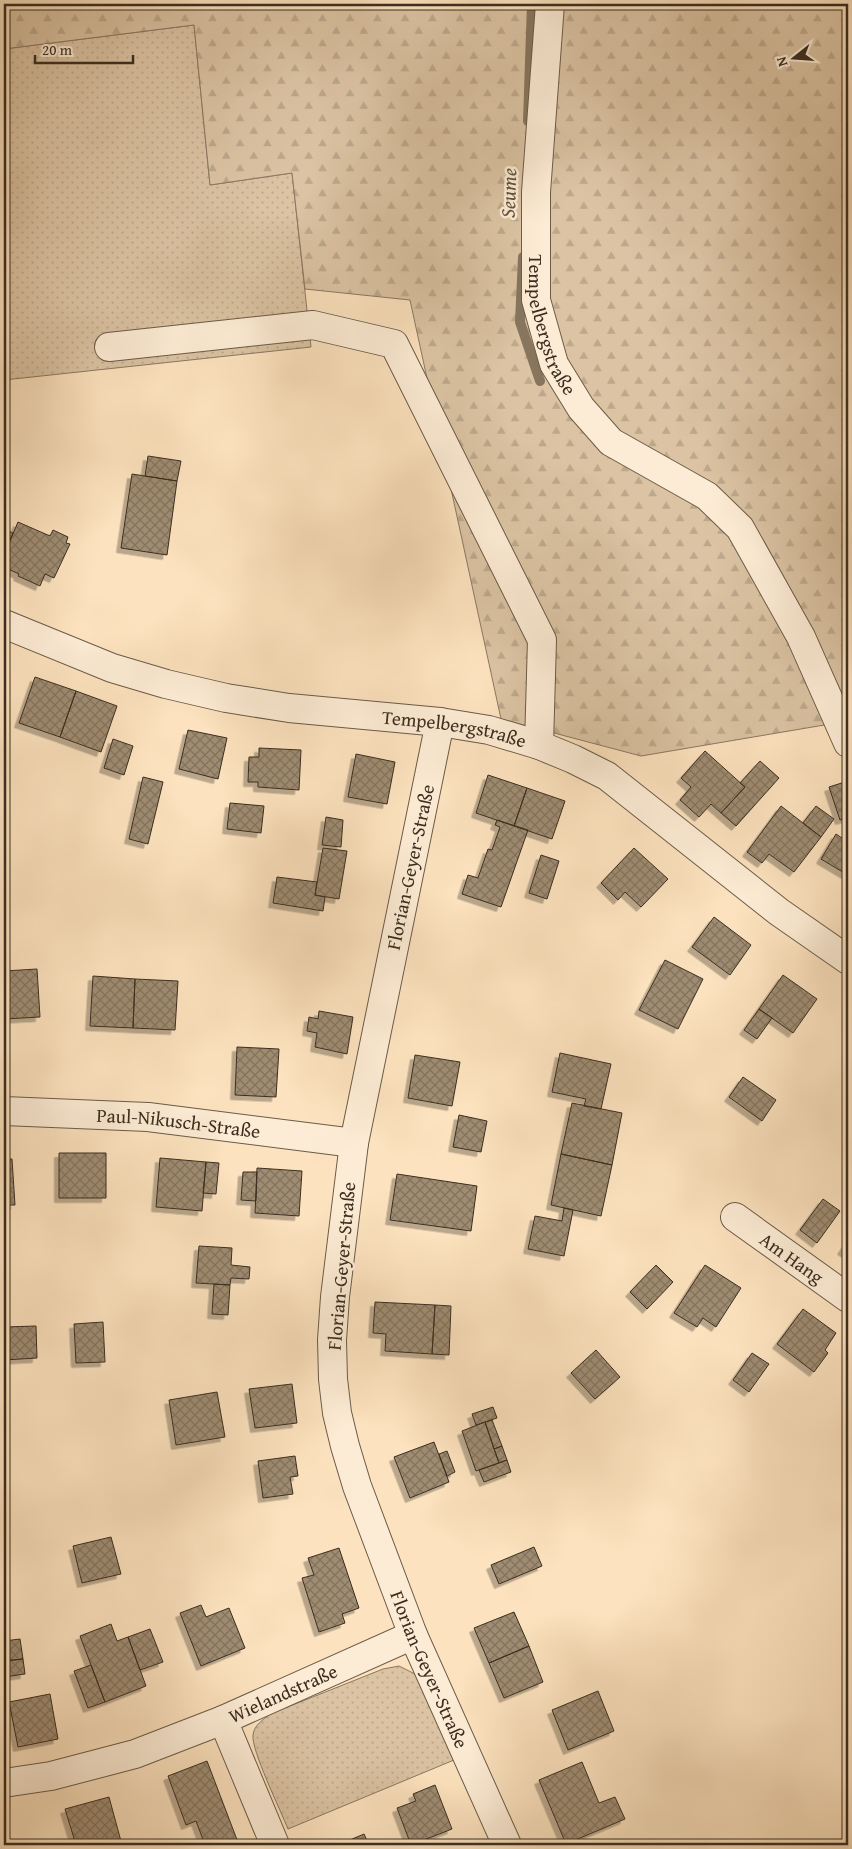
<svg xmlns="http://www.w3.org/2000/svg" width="852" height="1849" viewBox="0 0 852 1849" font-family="'Gentium Book Plus',serif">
<defs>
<pattern id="grass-dots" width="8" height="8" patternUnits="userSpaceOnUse" patternTransform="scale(1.25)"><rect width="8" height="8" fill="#dbc3a3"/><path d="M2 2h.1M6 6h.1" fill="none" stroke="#bda88c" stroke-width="1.8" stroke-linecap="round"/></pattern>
<pattern id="forest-firs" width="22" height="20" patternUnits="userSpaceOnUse" patternTransform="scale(1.25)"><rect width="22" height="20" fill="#dbc3a3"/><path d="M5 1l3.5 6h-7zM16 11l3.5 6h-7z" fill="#bda88c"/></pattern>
<pattern id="building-cross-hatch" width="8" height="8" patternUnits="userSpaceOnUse" patternTransform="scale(1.25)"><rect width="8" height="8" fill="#9f8c72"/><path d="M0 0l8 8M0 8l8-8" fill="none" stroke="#83735d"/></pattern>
<filter id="shadow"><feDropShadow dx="-4.5" dy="4.5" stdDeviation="0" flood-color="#0004"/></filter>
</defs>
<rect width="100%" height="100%" fill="#fce2be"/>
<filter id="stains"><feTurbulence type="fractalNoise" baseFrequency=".004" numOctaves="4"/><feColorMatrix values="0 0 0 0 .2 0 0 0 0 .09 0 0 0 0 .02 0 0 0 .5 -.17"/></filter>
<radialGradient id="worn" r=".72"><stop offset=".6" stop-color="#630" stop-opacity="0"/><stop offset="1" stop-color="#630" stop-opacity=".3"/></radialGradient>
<!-- grass -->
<path fill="url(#grass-dots)" stroke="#8b7862" d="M 194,25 L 210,185 L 292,173 L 311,347 L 4,380 L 4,49 Z
M 399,1666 L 417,1675 L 454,1760 L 288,1829 C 281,1811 251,1750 253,1735 C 254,1725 263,1720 270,1714 L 383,1669 Z"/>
<!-- forest -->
<path fill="url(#forest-firs)" stroke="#8b7862" d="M 4,4 L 848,4 L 848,721 L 641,756 L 501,719 L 410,300 L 305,289 L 292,173 L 210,185 L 194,25 L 4,49 Z"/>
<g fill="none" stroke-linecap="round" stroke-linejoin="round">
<!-- stream -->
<path stroke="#87755e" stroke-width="10" d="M 528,121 L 532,4
M 523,257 L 520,322 L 540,381"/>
</g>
<!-- building -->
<path fill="url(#building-cross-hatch)" stroke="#3b2e20" filter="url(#shadow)" d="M 148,456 L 181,461 L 177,481 L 145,476 Z
M 132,474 L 177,481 L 167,555 L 121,548 Z
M 18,522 L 50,536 L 53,530 L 68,537 L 66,543 L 70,544 L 54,578 L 45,574 L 40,586 L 18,576 L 19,574 L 4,567 L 4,555 Z
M 4,529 L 13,533 L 4,554 Z
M 35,677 L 76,691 L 60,737 L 19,723 Z
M 76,691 L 117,706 L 101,752 L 60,737 Z
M 188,730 L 227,738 L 218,779 L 179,769 Z
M 113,739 L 133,746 L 124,775 L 104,768 Z
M 259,748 L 301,750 L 299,790 L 258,787 L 258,782 L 248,782 L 249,757 L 259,757 Z
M 705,751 L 745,787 L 721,813 L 711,804 L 699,817 L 680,800 L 691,787 L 681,778 Z
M 356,754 L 395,762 L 387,804 L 348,797 Z
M 760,761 L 779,778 L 736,826 L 721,813 L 745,787 L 740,783 Z
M 488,775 L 527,788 L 514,826 L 476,813 Z
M 143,777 L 163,782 L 148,844 L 129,839 Z
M 848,781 L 848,818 L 840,820 L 829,787 Z
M 527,788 L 565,801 L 552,839 L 514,826 Z
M 230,803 L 264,806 L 261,833 L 227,829 Z
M 781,806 L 821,837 L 794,872 L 769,854 L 762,863 L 747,852 Z
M 816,806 L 834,819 L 821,837 L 803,823 Z
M 326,817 L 343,820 L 341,847 L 322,845 Z
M 497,820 L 528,830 L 501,907 L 462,894 L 468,875 L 478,878 L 488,849 L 492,850 L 500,827 L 495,825 Z
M 836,834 L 848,842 L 848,871 L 846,874 L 821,859 Z
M 323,848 L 347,851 L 339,899 L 315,895 Z
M 634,848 L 668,879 L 641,907 L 625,892 L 618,900 L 601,883 Z
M 541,855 L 559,861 L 547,899 L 529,893 Z
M 277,877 L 317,882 L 315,895 L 325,897 L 323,911 L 273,903 Z
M 714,917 L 751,945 L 730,975 L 692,947 Z
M 665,960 L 703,979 L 678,1029 L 639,1010 Z
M 37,969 L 40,1017 L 4,1019 L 4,971 Z
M 783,975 L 817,999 L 793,1033 L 759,1009 Z
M 93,976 L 135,979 L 133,1028 L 90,1026 Z
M 135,979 L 178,981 L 175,1030 L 133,1028 Z
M 759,1009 L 772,1018 L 757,1039 L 744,1030 Z
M 319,1011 L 353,1017 L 347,1054 L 315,1047 L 317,1033 L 307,1031 L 309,1017 L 318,1019 Z
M 237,1047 L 279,1049 L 276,1097 L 235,1095 Z
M 560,1053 L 611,1064 L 601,1109 L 584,1106 L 586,1099 L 552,1092 Z
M 415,1055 L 460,1062 L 452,1106 L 408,1098 Z
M 743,1077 L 776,1100 L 762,1121 L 729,1097 Z
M 572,1103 L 622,1113 L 612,1165 L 561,1154 Z
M 459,1115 L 487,1121 L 481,1152 L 453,1147 Z
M 59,1153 L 106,1153 L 106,1198 L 59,1198 Z
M 561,1154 L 612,1165 L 601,1216 L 551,1205 Z
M 160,1158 L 206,1162 L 202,1211 L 156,1207 Z
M 4,1159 L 12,1159 L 15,1205 L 4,1205 Z
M 206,1162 L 219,1163 L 216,1194 L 203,1193 Z
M 257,1168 L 302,1171 L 299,1216 L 255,1213 Z
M 243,1172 L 257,1172 L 256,1201 L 241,1200 Z
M 397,1174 L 477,1186 L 471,1231 L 390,1220 Z
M 823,1199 L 840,1211 L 817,1243 L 800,1230 Z
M 564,1208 L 573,1210 L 564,1256 L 528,1249 L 535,1216 L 562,1221 Z
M 848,1241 L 848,1254 L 842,1250 Z
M 199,1246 L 232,1248 L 231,1265 L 250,1267 L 249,1279 L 231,1278 L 230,1285 L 196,1283 Z
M 656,1265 L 673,1282 L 647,1309 L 630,1292 Z
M 705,1265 L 741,1288 L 716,1327 L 703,1318 L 697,1327 L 674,1313 Z
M 214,1284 L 230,1285 L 228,1315 L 212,1314 Z
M 375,1302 L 435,1305 L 432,1354 L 385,1351 L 386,1334 L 373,1333 Z
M 435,1305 L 451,1306 L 449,1355 L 432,1354 Z
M 803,1309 L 836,1333 L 825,1350 L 828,1353 L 814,1372 L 777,1344 Z
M 103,1322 L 105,1362 L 76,1363 L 74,1324 Z
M 36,1326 L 37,1358 L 4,1360 L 4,1327 Z
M 596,1350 L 620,1377 L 595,1399 L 571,1373 Z
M 752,1353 L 769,1364 L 749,1392 L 733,1380 Z
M 292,1384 L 297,1423 L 255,1428 L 249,1389 Z
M 217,1392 L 225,1437 L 176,1445 L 169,1400 Z
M 493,1407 L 497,1418 L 476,1425 L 472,1414 Z
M 492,1420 L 502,1446 L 494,1449 L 485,1422 Z
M 485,1422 L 499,1463 L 476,1471 L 462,1431 Z
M 434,1442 L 449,1482 L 410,1498 L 394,1457 Z
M 502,1446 L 507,1460 L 499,1463 L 494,1449 Z
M 447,1451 L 455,1472 L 447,1476 L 439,1454 Z
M 295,1456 L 298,1476 L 290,1477 L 293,1494 L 263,1498 L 258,1461 Z
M 507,1460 L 511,1472 L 484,1482 L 479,1470 Z
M 111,1537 L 121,1574 L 82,1583 L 73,1546 Z
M 534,1547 L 542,1566 L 499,1584 L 491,1565 Z
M 339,1548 L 359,1608 L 342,1614 L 345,1623 L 319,1632 L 302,1578 L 314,1575 L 308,1558 Z
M 201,1605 L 206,1617 L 229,1608 L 245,1648 L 201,1666 L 180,1613 Z
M 514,1612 L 529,1646 L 489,1663 L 474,1628 Z
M 111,1624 L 117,1641 L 128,1637 L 146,1686 L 105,1702 L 80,1636 Z
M 150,1629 L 163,1662 L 140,1670 L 128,1637 Z
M 20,1639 L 23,1659 L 4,1661 L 4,1641 Z
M 529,1646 L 543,1682 L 504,1698 L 489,1663 Z
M 23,1659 L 25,1674 L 4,1677 L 4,1661 Z
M 91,1665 L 105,1702 L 88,1708 L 74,1671 Z
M 598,1691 L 614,1731 L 568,1750 L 552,1710 Z
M 50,1694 L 58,1739 L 18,1747 L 9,1702 Z
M 207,1761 L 239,1845 L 205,1845 L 196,1821 L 186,1825 L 168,1776 Z
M 582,1762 L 599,1803 L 615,1797 L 625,1819 L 566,1844 L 539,1780 Z
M 435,1785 L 452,1829 L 411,1845 L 397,1808 L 416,1801 L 413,1794 Z
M 109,1797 L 122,1845 L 76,1845 L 65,1809 Z
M 4,1821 L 5,1821 L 8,1845 L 4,1845 Z
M 364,1834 L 369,1845 L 338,1845 Z"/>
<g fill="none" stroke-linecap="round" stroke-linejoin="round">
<defs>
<g id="minor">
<path id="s1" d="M 550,4 L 536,192 L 536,300 L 554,364 L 581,408 L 611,442 L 707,496 L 740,528 L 801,637 L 848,743"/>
<path d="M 109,347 L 313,325 L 394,344 L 542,640 L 539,745"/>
<path id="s2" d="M 4,624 L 112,668 L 166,684 L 226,698 L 289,708 L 440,722 L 489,730 L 539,745 L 573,759 L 607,776 L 779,912 L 848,960"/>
<path id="s3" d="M 440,722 L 354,1143 L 335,1297 L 332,1340 L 333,1379 L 337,1413 L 345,1446 L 357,1486 L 413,1635 L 507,1845"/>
<path id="s4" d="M 4,1111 L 148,1117 L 354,1143"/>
<path id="s5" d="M 735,1217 L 848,1298"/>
<path d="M 4,1783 L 51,1776 L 135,1754 L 223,1720"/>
<path id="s6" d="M 275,1845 L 223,1720 L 413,1635"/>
</g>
</defs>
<!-- minor casing -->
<use href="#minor" stroke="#6b5b48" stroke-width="30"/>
<!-- minor -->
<use href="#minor" stroke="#fdecd5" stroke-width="28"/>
</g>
<g text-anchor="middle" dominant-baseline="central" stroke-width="5" stroke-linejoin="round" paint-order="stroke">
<!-- street labels -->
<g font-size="19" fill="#3b2e20" stroke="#fdecd5">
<text stroke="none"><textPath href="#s1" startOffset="324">Tempelbergstraße</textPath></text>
<text stroke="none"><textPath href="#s2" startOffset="465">Tempelbergstraße</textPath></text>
<text transform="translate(410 867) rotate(-78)">Florian-Geyer-Straße</text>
<text stroke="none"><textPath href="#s4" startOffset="175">Paul-Nikusch-Straße</textPath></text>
<text stroke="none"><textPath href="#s5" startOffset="70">Am Hang</textPath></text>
<text transform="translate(341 1266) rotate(-85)">Florian-Geyer-Straße</text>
<text stroke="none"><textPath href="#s3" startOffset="974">Florian-Geyer-Straße</textPath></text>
<text stroke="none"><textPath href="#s6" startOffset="201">Wielandstraße</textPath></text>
</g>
<!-- water labels -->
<g font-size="20" font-style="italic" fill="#61523f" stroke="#fdecd5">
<text transform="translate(508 193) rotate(-88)">Seume</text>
</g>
</g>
<!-- margin -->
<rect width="852" height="1849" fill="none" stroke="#fce2be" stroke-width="20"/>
<rect x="5" y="5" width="842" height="1839" fill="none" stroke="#3b2e20" stroke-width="2.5"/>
<rect x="10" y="10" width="832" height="1829" fill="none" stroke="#3b2e20"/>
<!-- north arrow -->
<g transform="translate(794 58) rotate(253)" stroke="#fdecd5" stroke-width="4" paint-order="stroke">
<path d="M0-4L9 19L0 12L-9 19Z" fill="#3b2e20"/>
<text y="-8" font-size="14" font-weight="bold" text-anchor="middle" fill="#3b2e20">N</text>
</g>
<!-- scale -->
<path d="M35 55v8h98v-8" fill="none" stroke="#3b2e20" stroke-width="2.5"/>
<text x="42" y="55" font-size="15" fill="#3b2e20" stroke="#fdecd5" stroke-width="4" paint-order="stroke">20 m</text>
<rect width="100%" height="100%" filter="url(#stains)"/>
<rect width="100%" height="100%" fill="url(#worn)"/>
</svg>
